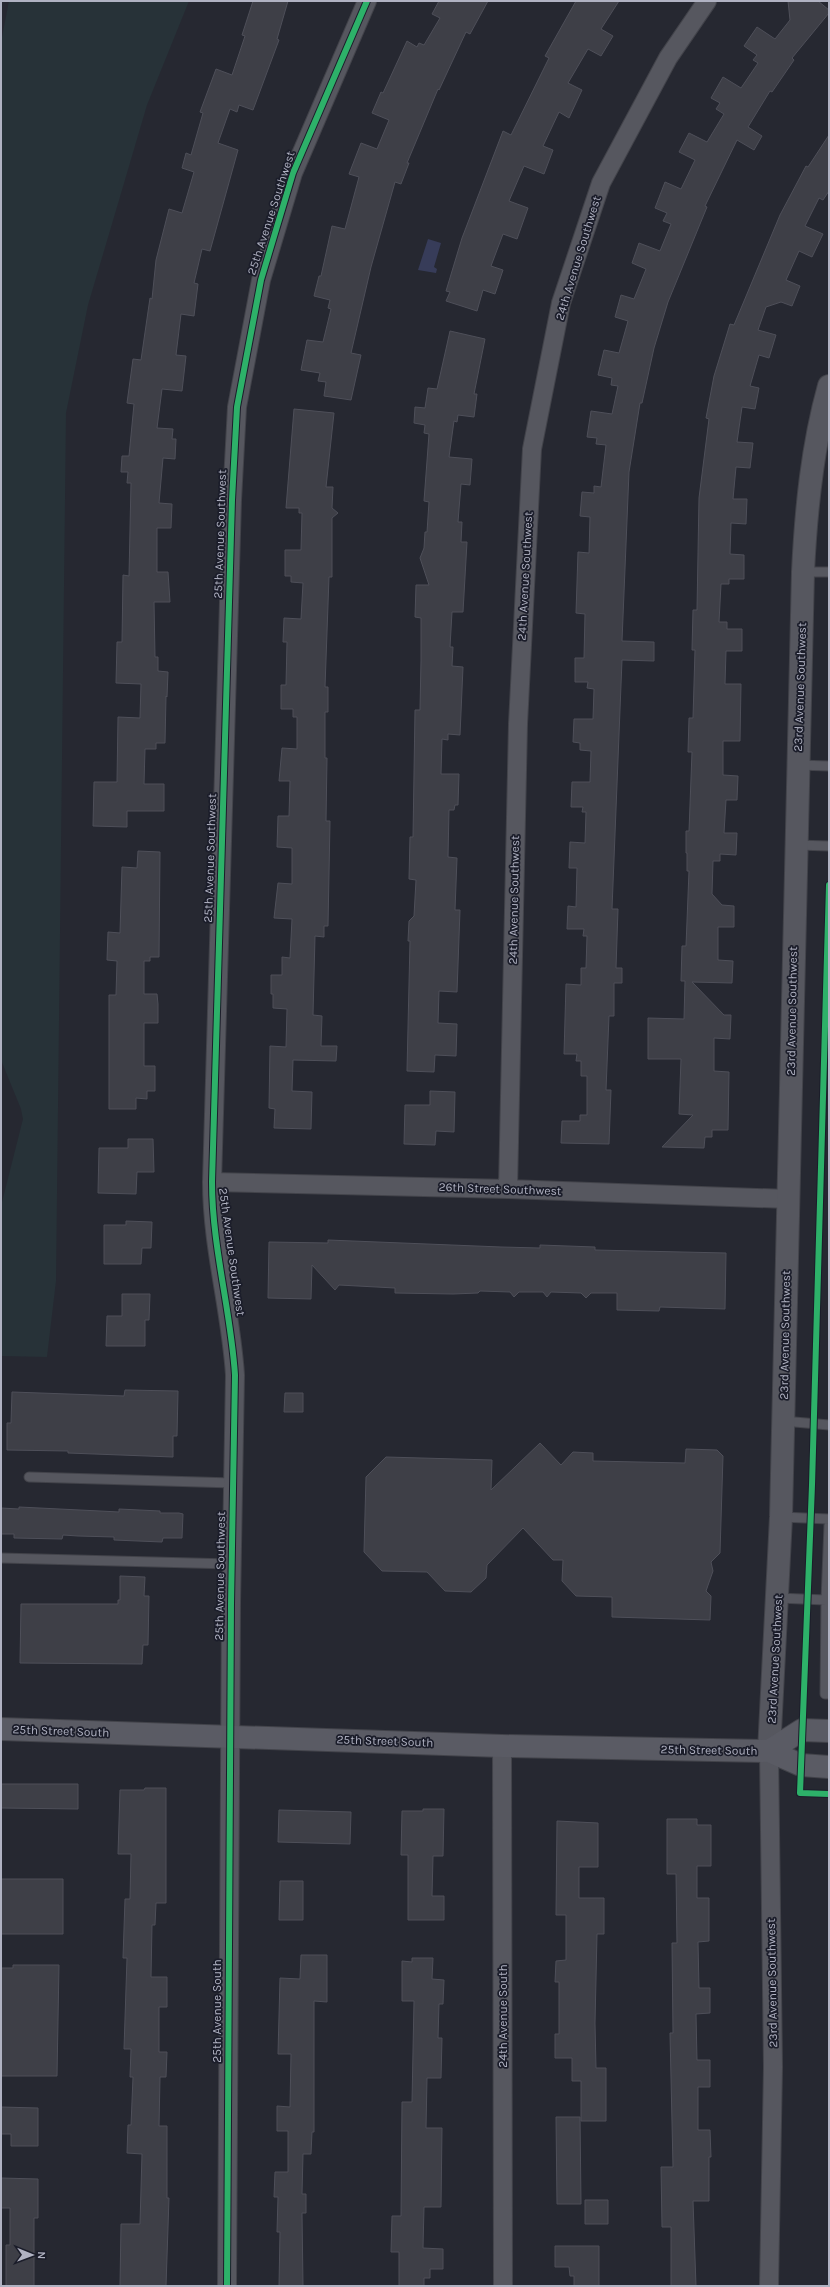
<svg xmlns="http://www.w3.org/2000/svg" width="830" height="2287" viewBox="0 0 830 2287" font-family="Karla,sans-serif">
<rect width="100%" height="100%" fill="#262831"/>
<!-- green -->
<path fill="#273238" d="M 9,1 L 189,1 L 147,105 L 117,207 L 88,305 L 66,413 L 56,1281 L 47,1357 L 1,1356 L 1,1206 L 23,1119 L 21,1109 L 1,1060 L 1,42 Z"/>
<!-- water -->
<path fill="#373c59" d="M 428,239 L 441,243 L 434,267 L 437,269 L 436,273 L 418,270 Z"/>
<!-- building -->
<path fill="#3e3f47" stroke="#4e4f59" d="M 253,1 L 288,1 L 277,39 L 279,40 L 253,110 L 239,105 L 237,112 L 230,109 L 218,143 L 238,150 L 210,251 L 202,249 L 194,283 L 198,284 L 194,316 L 181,314 L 176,355 L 186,356 L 182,391 L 162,389 L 157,428 L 173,429 L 172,439 L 176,439 L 175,459 L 163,458 L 159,503 L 172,504 L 171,528 L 157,528 L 157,572 L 168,572 L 170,602 L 154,602 L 155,657 L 158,657 L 158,671 L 168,672 L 167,697 L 166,696 L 165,743 L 156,743 L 156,749 L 145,749 L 144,784 L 164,784 L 164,811 L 127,811 L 127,827 L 93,826 L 94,782 L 117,782 L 118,717 L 140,718 L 141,684 L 116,683 L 117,642 L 122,642 L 123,575 L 129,576 L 131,483 L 127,483 L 128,472 L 121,472 L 122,456 L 129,456 L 134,404 L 127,403 L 133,359 L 141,360 L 150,298 L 152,299 L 156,260 L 169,209 L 182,213 L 194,172 L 182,168 L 186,153 L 191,155 L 203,113 L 200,112 L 216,69 L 232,75 L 245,36 L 242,35 Z
M 439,1 L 488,1 L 470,34 L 466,32 L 439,90 L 438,89 L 407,163 L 409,163 L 401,184 L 395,182 L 371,267 L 351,353 L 361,355 L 351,400 L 324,396 L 326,382 L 318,381 L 320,373 L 301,370 L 307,340 L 323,342 L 331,309 L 328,308 L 330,300 L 314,296 L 319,276 L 321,276 L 332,226 L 345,229 L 359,177 L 349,174 L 361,143 L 377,149 L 389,120 L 372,113 L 381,92 L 383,93 L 407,41 L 417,47 L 419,43 L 424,45 L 440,18 L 432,14 Z
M 576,1 L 619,1 L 601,29 L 613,36 L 601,56 L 588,49 L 568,83 L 582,90 L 569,118 L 559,112 L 543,146 L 553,150 L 544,174 L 524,166 L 509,201 L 528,208 L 517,239 L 503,234 L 491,266 L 503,270 L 495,294 L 483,290 L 477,311 L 446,301 L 450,292 L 446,291 L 462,238 L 503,131 L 511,135 L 549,58 L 545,56 Z
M 788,1 L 818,1 L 829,10 L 829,13 L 792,58 L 794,60 L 772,92 L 770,91 L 748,127 L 762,136 L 754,150 L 737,140 L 705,206 L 707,207 L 668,302 L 654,348 L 642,403 L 640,403 L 629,472 L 622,641 L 654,642 L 654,661 L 622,660 L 612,909 L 618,909 L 616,968 L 622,968 L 622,983 L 614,983 L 614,1016 L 609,1016 L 606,1090 L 611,1090 L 609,1144 L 561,1143 L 562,1121 L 580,1121 L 580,1115 L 587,1115 L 587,1076 L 581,1076 L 581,1061 L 576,1061 L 577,1054 L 564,1054 L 566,984 L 581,985 L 581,968 L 586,968 L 587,936 L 583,936 L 584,929 L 567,929 L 568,906 L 576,907 L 577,868 L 569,868 L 570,842 L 585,843 L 586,812 L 582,812 L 583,807 L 571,807 L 572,782 L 590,782 L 591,751 L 580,750 L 580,743 L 573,742 L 574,719 L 593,719 L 594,689 L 587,688 L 588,682 L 575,682 L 575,658 L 584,658 L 585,614 L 576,613 L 578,552 L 589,553 L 590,517 L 580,516 L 582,492 L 594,493 L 594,486 L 601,487 L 606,445 L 596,444 L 597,438 L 587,437 L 591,411 L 612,414 L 618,386 L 611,385 L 612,378 L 598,375 L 604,350 L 619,353 L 628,321 L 615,317 L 621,295 L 634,299 L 646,269 L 632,263 L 639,243 L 660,251 L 671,224 L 663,221 L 667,213 L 655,208 L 665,182 L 681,189 L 695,160 L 679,152 L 689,133 L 707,142 L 724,114 L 716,109 L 720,103 L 711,98 L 723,77 L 741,88 L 758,63 L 753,60 L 757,55 L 744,46 L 757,27 L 775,39 L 790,20 Z
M 829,135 L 829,191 L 823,200 L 819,198 L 805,226 L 823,234 L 812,257 L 799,251 L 786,280 L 800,286 L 792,306 L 781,302 L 766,307 L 758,330 L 776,335 L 769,358 L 759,355 L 750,386 L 759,388 L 755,409 L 742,407 L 737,442 L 753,443 L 750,468 L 736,467 L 733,499 L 747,499 L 746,524 L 731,523 L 730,554 L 744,555 L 744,579 L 729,579 L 729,584 L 721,584 L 719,622 L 727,622 L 727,629 L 742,629 L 742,651 L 726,651 L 725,684 L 741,684 L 740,741 L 723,741 L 723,775 L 738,776 L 737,800 L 726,800 L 724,833 L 737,833 L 736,855 L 720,854 L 720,861 L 713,861 L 712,894 L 722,905 L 734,906 L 734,927 L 718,927 L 718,960 L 733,961 L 732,983 L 692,982 L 724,1015 L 731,1015 L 730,1039 L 714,1038 L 714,1071 L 729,1072 L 728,1130 L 712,1130 L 712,1137 L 705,1137 L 704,1148 L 662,1147 L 693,1115 L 679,1114 L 681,1059 L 648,1059 L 648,1018 L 684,1019 L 685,981 L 681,981 L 682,946 L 686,946 L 689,871 L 687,871 L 687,853 L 686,853 L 686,831 L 689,831 L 692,752 L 688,752 L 689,718 L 693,718 L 695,650 L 692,650 L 693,610 L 697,610 L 699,498 L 709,419 L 706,418 L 714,376 L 730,324 L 734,325 L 780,215 L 806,166 L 808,167 Z
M 450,331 L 485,339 L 474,394 L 477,394 L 474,417 L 458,415 L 457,422 L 454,421 L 449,457 L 472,459 L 470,485 L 461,484 L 458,522 L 462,522 L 461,542 L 467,542 L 463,612 L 452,612 L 450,647 L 453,647 L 452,666 L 463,667 L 460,735 L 448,734 L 448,740 L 442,739 L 441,774 L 459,774 L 458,805 L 455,805 L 454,810 L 449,810 L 448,857 L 457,858 L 455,910 L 460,910 L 457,992 L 439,991 L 438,1023 L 457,1024 L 456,1056 L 435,1055 L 434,1072 L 407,1071 L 410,941 L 408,941 L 409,921 L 414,916 L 416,880 L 409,879 L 410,837 L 413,837 L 415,710 L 420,710 L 421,660 L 421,618 L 415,617 L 416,585 L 429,585 L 420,558 L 424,548 L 425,532 L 427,532 L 429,502 L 424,501 L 429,434 L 424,433 L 425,425 L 414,423 L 415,407 L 425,408 L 428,388 L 437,389 Z
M 294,409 L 334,413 L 326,487 L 333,487 L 332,508 L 338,513 L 332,518 L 332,577 L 329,577 L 325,687 L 328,687 L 328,712 L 325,712 L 325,758 L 327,758 L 326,821 L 330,821 L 328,926 L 324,926 L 324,937 L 315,936 L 313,1015 L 322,1016 L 321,1046 L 337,1046 L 336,1061 L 293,1060 L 292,1091 L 312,1092 L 311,1129 L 274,1128 L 275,1109 L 269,1108 L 270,1046 L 286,1047 L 287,1009 L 273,1008 L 273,994 L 271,994 L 271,975 L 282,975 L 282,957 L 290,958 L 292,919 L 274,918 L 278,883 L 292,884 L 292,848 L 277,847 L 278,816 L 289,816 L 290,781 L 279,781 L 282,748 L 297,749 L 297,717 L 293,717 L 293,709 L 281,709 L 281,685 L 286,685 L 287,642 L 283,642 L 284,618 L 301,619 L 303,583 L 291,582 L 291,576 L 285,576 L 285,550 L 301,550 L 302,513 L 299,513 L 299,508 L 286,508 Z
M 138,851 L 160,852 L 159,957 L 150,957 L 150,961 L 144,961 L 144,994 L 157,994 L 158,1004 L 158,1023 L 144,1023 L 144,1066 L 155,1066 L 155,1091 L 147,1091 L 147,1099 L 136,1098 L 136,1109 L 109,1109 L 109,995 L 116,995 L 117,961 L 107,960 L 108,932 L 120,933 L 122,867 L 137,868 Z
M 430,1091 L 455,1092 L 454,1132 L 436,1131 L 435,1145 L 404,1144 L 405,1105 L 430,1105 Z
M 128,1139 L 153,1139 L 154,1172 L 137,1172 L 136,1194 L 98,1193 L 99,1148 L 128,1148 Z
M 126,1221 L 152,1222 L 151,1248 L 142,1248 L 141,1264 L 104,1264 L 104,1225 L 126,1225 Z
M 328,1240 L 501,1247 L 540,1248 L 540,1245 L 595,1247 L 595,1250 L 726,1253 L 725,1309 L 660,1307 L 659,1311 L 617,1310 L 617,1293 L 591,1293 L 586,1298 L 581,1293 L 551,1292 L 547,1297 L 543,1292 L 519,1292 L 514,1297 L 510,1292 L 480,1291 L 478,1293 L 453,1294 L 395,1293 L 395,1288 L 339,1285 L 335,1290 L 312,1265 L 311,1299 L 268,1298 L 269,1242 L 328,1243 Z
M 122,1294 L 150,1294 L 149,1320 L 145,1320 L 145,1346 L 106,1346 L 107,1316 L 122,1316 Z
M 125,1390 L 178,1391 L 177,1436 L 173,1436 L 173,1457 L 68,1453 L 68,1451 L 7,1450 L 7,1423 L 11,1423 L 12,1392 L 124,1396 Z
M 285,1393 L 303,1393 L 303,1412 L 284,1412 Z
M 540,1443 L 561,1465 L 573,1452 L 593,1453 L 593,1461 L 685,1463 L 686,1449 L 717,1450 L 723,1456 L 720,1553 L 711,1562 L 713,1571 L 706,1591 L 711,1596 L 710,1620 L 612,1617 L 612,1597 L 576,1596 L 562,1581 L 563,1560 L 553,1560 L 523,1528 L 487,1565 L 486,1578 L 471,1592 L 445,1591 L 427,1572 L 382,1571 L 364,1552 L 366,1477 L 386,1457 L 492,1460 L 491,1490 Z
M 19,1507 L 100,1511 L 119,1512 L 119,1509 L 160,1511 L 160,1513 L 179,1513 L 183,1514 L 182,1538 L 163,1538 L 162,1542 L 114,1540 L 114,1537 L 78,1536 L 63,1535 L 62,1539 L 14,1538 L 14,1534 L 1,1534 L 1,1508 L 19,1509 Z
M 120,1576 L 145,1577 L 144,1596 L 149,1596 L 148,1645 L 143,1645 L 142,1664 L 20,1663 L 21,1604 L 118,1604 L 118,1600 L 120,1600 Z
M 1,1784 L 78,1784 L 78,1809 L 1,1808 Z
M 145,1788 L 166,1788 L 166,1903 L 156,1903 L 155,1925 L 152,1925 L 151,1977 L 167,1977 L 167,2007 L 159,2007 L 159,2052 L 167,2052 L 166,2077 L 160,2077 L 159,2126 L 167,2126 L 167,2198 L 169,2198 L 166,2286 L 120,2286 L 121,2224 L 140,2224 L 142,2154 L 127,2153 L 128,2125 L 131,2125 L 133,2077 L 130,2077 L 131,2049 L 124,2049 L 127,1958 L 123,1958 L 125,1899 L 130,1899 L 131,1854 L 118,1854 L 120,1790 L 144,1790 Z
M 423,1809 L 444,1809 L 443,1856 L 433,1856 L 432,1896 L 444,1896 L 444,1920 L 408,1920 L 408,1855 L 401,1855 L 402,1811 L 423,1811 Z
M 279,1810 L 351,1812 L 350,1844 L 278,1842 Z
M 667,1819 L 697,1819 L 697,1825 L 711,1825 L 711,1866 L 697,1866 L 697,1898 L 709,1898 L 709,1941 L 698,1942 L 699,1988 L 710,1988 L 710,2013 L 696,2014 L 697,2060 L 710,2060 L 710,2087 L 698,2087 L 698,2130 L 710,2130 L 711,2157 L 709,2157 L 709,2201 L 693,2201 L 696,2286 L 671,2286 L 671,2227 L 662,2227 L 661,2167 L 673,2167 L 670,2033 L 673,2033 L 672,1943 L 677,1943 L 676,1874 L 667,1874 Z
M 557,1821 L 598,1823 L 598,1867 L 579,1867 L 579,1898 L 604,1898 L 604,1934 L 597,1934 L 595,2023 L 596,2068 L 606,2068 L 606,2121 L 581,2121 L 581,2081 L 572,2081 L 572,2058 L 555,2058 L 555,2034 L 559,2034 L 559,1982 L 555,1982 L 556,1961 L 566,1960 L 566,1915 L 556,1915 Z
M 1,1879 L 63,1879 L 63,1934 L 1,1934 Z
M 280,1881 L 303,1881 L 303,1920 L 279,1920 Z
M 301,1955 L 327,1955 L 327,2002 L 314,2001 L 314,2132 L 312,2132 L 311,2154 L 303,2154 L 302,2194 L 306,2194 L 306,2213 L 302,2213 L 303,2286 L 279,2286 L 280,2232 L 277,2232 L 278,2197 L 274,2197 L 275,2172 L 288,2172 L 288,2131 L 277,2131 L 277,2106 L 290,2107 L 291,2054 L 278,2054 L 280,1978 L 300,1979 Z
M 412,1958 L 433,1958 L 432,1979 L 444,1980 L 443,2004 L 439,2004 L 438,2038 L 442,2038 L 441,2078 L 427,2078 L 426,2128 L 442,2128 L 441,2207 L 424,2207 L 423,2248 L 443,2249 L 443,2269 L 430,2269 L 430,2278 L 424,2278 L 424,2286 L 399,2286 L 399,2252 L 391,2252 L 392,2216 L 401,2216 L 402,2102 L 412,2102 L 414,2001 L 402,2001 L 402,1961 L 412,1962 Z
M 13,1965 L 59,1965 L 57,2076 L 1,2076 L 1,1968 L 13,1968 Z
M 1,2107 L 38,2108 L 38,2146 L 11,2146 L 11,2134 L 1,2134 Z
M 556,2117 L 580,2117 L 581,2204 L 557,2204 Z
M 1,2178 L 38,2179 L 38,2218 L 34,2218 L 34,2286 L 6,2286 L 6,2245 L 10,2245 L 10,2208 L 1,2208 Z
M 585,2200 L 608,2200 L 608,2224 L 585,2224 Z
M 555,2246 L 599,2246 L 599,2286 L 574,2286 L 574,2276 L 570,2276 L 569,2267 L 555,2267 Z"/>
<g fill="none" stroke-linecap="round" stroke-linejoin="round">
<defs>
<path id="service" d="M 803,572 L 829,572
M 798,765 L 829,766
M 797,845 L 829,846
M 783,1421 L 829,1425
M 29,1477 L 233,1483
M 781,1517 L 829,1519
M 1,1558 L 231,1564
M 778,1598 L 826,1600 L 829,1525
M 826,1600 L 825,1694 L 829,1694"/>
<path id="minor" d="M 212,1182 L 508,1189 L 788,1199
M 508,1189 L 518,724 L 532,449 L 561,303 L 601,183 L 668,58 L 707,1
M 502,1746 L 503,2286
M 227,2286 L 231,1604 L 235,1375 C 231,1311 212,1247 212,1182 L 232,500 L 237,407 L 261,280 L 293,173 L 367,1
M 769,2286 L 773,2067 L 769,1751"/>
<path id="tertiary" d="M 769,1751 L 781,1517 L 803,572 C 806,510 812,447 829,386"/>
<path id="secondary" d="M 1,1729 L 502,1746 L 769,1751 L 801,1765 L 829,1767
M 769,1751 L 802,1730 L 829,1731"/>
</defs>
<!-- service casing -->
<use href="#service" stroke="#42434a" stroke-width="11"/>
<!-- minor casing -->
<use href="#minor" stroke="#42434a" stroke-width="20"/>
<!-- tertiary casing -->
<use href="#tertiary" stroke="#42434a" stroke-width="24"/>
<!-- secondary casing -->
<use href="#secondary" stroke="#42434a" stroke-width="24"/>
<!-- service -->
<use href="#service" stroke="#56575f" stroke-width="9"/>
<!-- minor -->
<use href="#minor" stroke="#56575f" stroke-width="18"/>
<!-- tertiary -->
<use href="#tertiary" stroke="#56575f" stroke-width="22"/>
<!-- secondary -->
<use href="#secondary" stroke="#5a5b64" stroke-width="22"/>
<defs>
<path id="cycleway" d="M 829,885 L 812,1485 L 800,1793 L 829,1794
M 227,2286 L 231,1604 L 235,1375 C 231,1311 212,1247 212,1182 L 232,500 L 237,407 L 261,280 L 293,173 L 367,1"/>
</defs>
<!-- cycleway casing -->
<use href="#cycleway" stroke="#1b1d2a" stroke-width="8"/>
<!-- cycleway -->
<use href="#cycleway" stroke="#2db169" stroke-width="6"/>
</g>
<g text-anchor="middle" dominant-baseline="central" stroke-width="3.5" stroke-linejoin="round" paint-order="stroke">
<!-- street labels -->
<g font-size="12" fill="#b0b2c2" stroke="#1b1d2a">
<text transform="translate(271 213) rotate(-72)">25th Avenue Southwest</text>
<text transform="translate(578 258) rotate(-73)">24th Avenue Southwest</text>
<text transform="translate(220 534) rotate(-88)">25th Avenue Southwest</text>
<text transform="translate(525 576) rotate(-87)">24th Avenue Southwest</text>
<text transform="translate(800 687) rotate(-88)">23rd Avenue Southwest</text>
<text transform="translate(210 858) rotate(-88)">25th Avenue Southwest</text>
<text transform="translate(514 900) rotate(-89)">24th Avenue Southwest</text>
<text transform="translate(792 1011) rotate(-89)">23rd Avenue Southwest</text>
<text transform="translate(500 1189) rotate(2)">26th Street Southwest</text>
<text transform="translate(232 1252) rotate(82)">25th Avenue Southwest</text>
<text transform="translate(785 1335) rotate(-89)">23rd Avenue Southwest</text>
<text transform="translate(220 1576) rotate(-89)">25th Avenue Southwest</text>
<text transform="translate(775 1659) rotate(-87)">23rd Avenue Southwest</text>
<text transform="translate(61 1731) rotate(2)">25th Street South</text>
<text transform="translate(385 1741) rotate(2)">25th Street South</text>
<text transform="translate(709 1750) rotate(1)">25th Street South</text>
<text transform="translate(772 1983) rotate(-91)">23rd Avenue Southwest</text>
<text transform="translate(217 2011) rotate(-90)">25th Avenue South</text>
<text transform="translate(503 2016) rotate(-90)">24th Avenue South</text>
</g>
</g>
<!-- border -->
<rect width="830" height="2287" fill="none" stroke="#b0b2c2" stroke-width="4"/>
<!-- north arrow -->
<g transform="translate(32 2255) rotate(91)" stroke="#1b1d2a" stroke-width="3" paint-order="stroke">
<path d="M0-3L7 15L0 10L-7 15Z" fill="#b0b2c2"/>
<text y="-6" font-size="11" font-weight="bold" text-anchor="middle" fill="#b0b2c2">N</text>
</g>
</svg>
